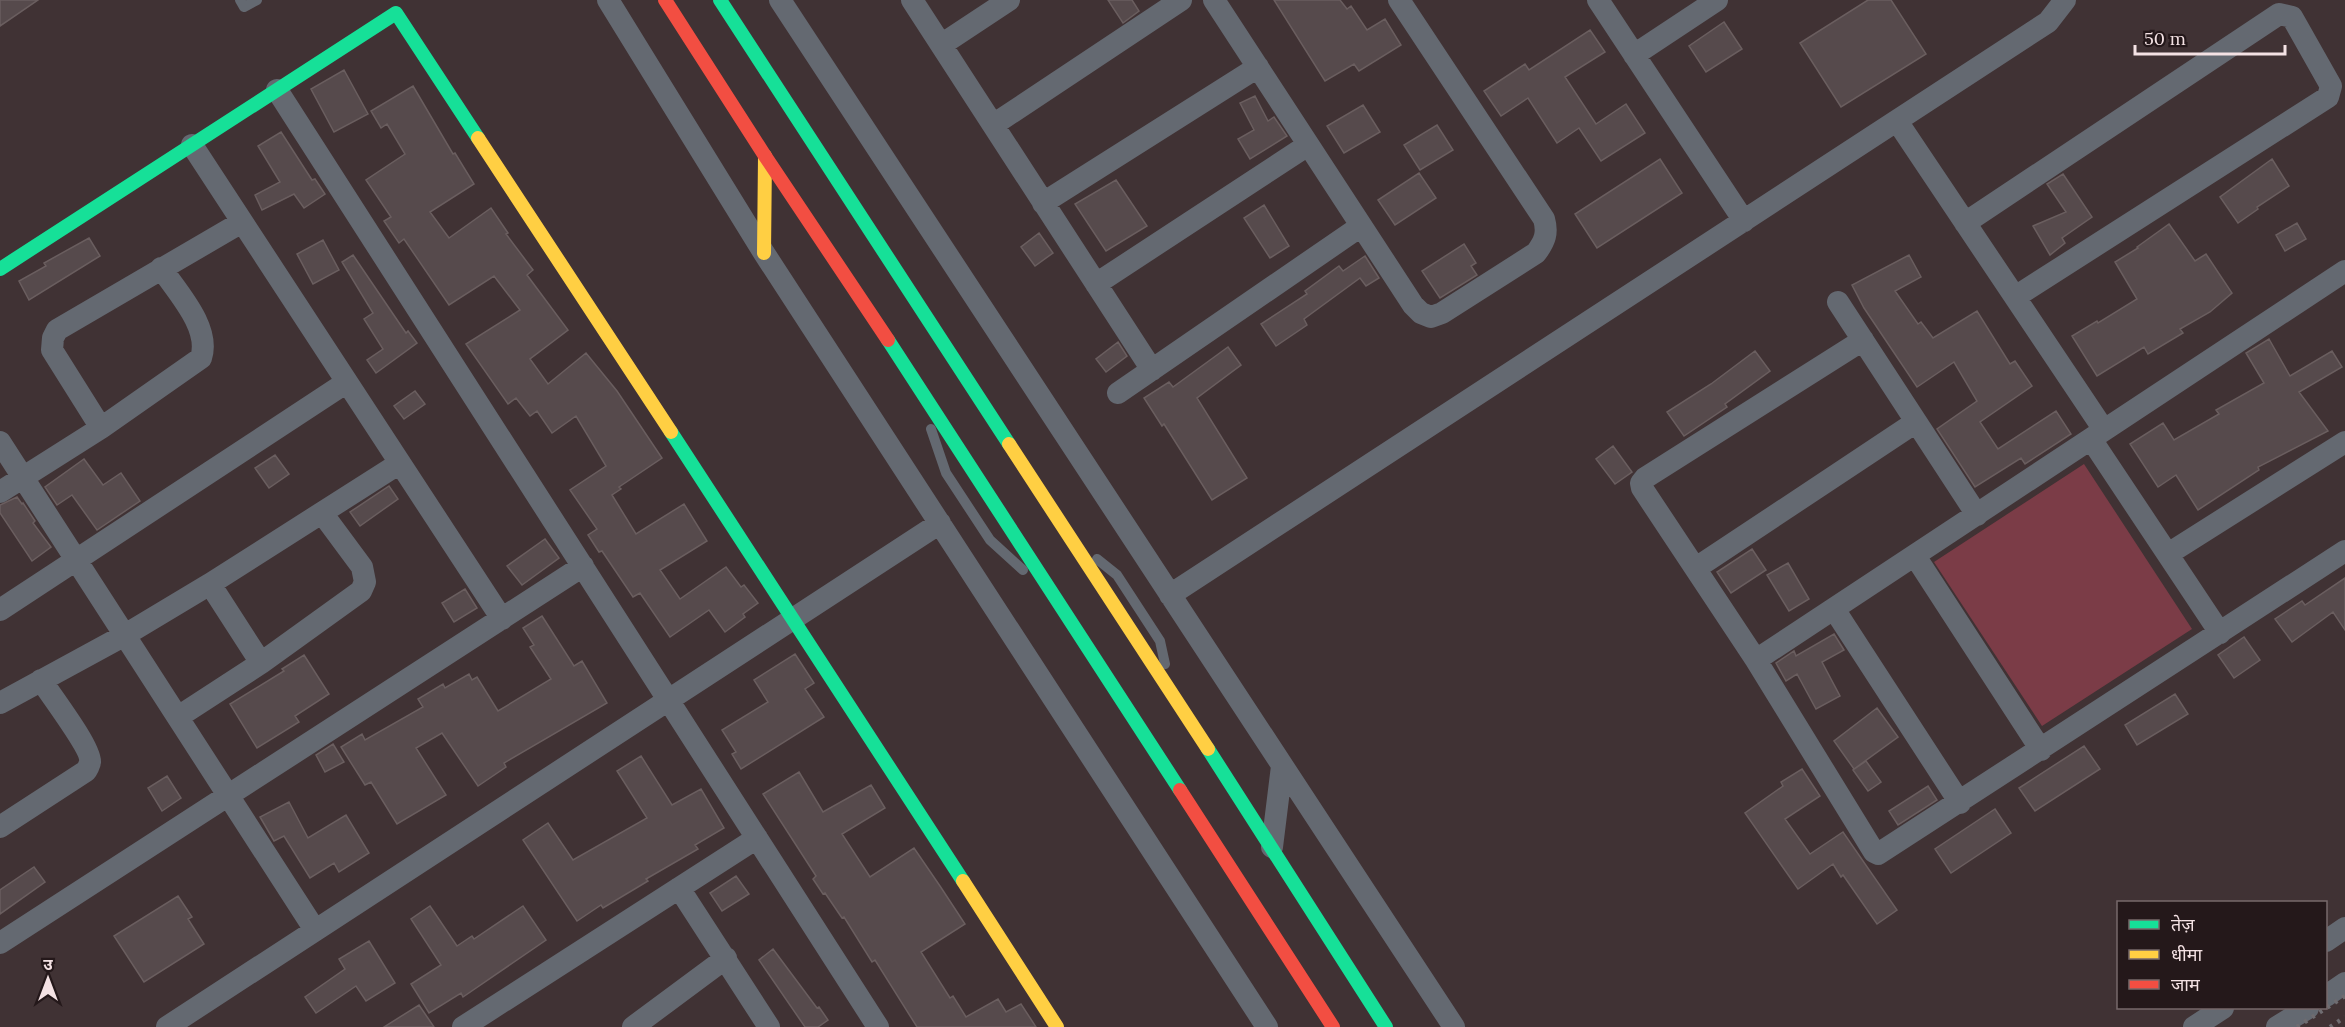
<svg xmlns="http://www.w3.org/2000/svg" width="2345" height="1027" viewBox="0 0 2345 1027" font-family="Lora,'Noto Sans Devanagari',serif">
<rect width="100%" height="100%" fill="#403234"/>
<!-- green -->
<path fill="#7b3c47" d="M 2084,464 L 2192,629 L 2042,726 L 1934,562 Z"/>
<!-- building -->
<path fill="#564a4c" stroke="#6a5e5f" stroke-width="1.5" d="M 0,0 L 38,0 L 0,26 Z
M 1108,0 L 1132,0 L 1139,11 L 1123,23 Z
M 1274,0 L 1340,0 L 1347,9 L 1351,6 L 1367,30 L 1385,19 L 1401,45 L 1359,71 L 1354,64 L 1325,81 Z
M 1868,0 L 1891,0 L 1926,54 L 1841,107 L 1800,43 Z
M 1724,22 L 1742,49 L 1706,72 L 1689,46 Z
M 1590,30 L 1605,52 L 1565,77 L 1596,124 L 1626,104 L 1645,133 L 1601,161 L 1579,128 L 1557,143 L 1528,98 L 1501,116 L 1484,91 L 1525,64 L 1529,70 Z
M 344,70 L 368,114 L 334,132 L 311,89 Z
M 413,86 L 453,154 L 455,153 L 474,184 L 430,212 L 449,238 L 491,208 L 508,233 L 506,234 L 533,270 L 527,275 L 568,330 L 530,359 L 548,384 L 586,353 L 617,391 L 662,458 L 619,487 L 621,489 L 612,495 L 636,534 L 684,504 L 707,541 L 660,570 L 680,599 L 726,567 L 741,587 L 744,585 L 758,603 L 743,614 L 745,617 L 725,632 L 709,610 L 670,637 L 640,593 L 633,597 L 602,551 L 599,552 L 588,535 L 597,529 L 570,490 L 606,466 L 576,416 L 552,433 L 537,411 L 530,416 L 516,398 L 508,404 L 466,344 L 520,310 L 494,276 L 449,305 L 404,239 L 399,243 L 384,221 L 391,217 L 366,180 L 405,154 L 387,124 L 381,128 L 371,111 Z
M 1255,96 L 1268,121 L 1274,117 L 1287,136 L 1250,159 L 1238,139 L 1254,130 L 1240,103 Z
M 1363,105 L 1380,132 L 1344,153 L 1327,126 Z
M 1437,125 L 1453,150 L 1420,170 L 1404,145 Z
M 281,132 L 312,180 L 315,179 L 325,194 L 304,208 L 294,194 L 262,210 L 255,195 L 280,182 L 258,146 Z
M 1660,159 L 1682,193 L 1597,248 L 1575,214 Z
M 2272,159 L 2289,186 L 2257,207 L 2258,209 L 2238,223 L 2220,197 Z
M 1419,173 L 1436,198 L 1395,225 L 1378,200 Z
M 2063,174 L 2092,217 L 2062,238 L 2065,243 L 2050,255 L 2033,226 L 2066,212 L 2047,184 Z
M 1116,180 L 1147,226 L 1106,251 L 1075,204 Z
M 1264,205 L 1289,246 L 1270,258 L 1244,218 Z
M 2297,223 L 2306,239 L 2285,251 L 2276,235 Z
M 2169,224 L 2195,261 L 2206,254 L 2232,293 L 2210,312 L 2180,329 L 2183,333 L 2148,354 L 2144,347 L 2097,376 L 2072,336 L 2097,321 L 2098,323 L 2137,299 L 2115,262 L 2138,248 L 2137,247 Z
M 1039,233 L 1053,253 L 1035,266 L 1021,247 Z
M 89,238 L 100,256 L 29,300 L 19,281 L 46,266 L 44,263 Z
M 323,240 L 339,270 L 313,284 L 297,254 Z
M 1464,244 L 1476,263 L 1471,266 L 1477,275 L 1440,298 L 1422,271 Z
M 353,255 L 406,333 L 408,331 L 417,343 L 376,373 L 367,360 L 383,349 L 364,319 L 373,313 L 342,262 Z
M 1909,255 L 1921,277 L 1895,291 L 1918,324 L 1921,322 L 1933,338 L 1977,311 L 2010,364 L 2015,361 L 2032,386 L 1980,422 L 1998,449 L 2056,411 L 2071,434 L 2025,464 L 2021,458 L 1975,487 L 1937,429 L 1977,401 L 1954,362 L 1917,387 L 1864,308 L 1852,285 Z
M 1365,256 L 1379,278 L 1366,286 L 1360,278 L 1304,319 L 1307,325 L 1276,346 L 1261,324 L 1307,294 L 1305,291 L 1339,266 L 1343,271 Z
M 2269,339 L 2290,376 L 2332,351 L 2342,367 L 2299,392 L 2328,431 L 2258,467 L 2259,470 L 2198,510 L 2176,475 L 2158,487 L 2130,444 L 2163,423 L 2174,440 L 2219,414 L 2216,410 L 2264,383 L 2246,353 Z
M 1118,342 L 1127,356 L 1106,372 L 1096,359 Z
M 1228,347 L 1241,365 L 1197,398 L 1247,478 L 1212,500 L 1164,424 L 1162,426 L 1144,398 L 1169,382 L 1173,387 Z
M 1755,351 L 1770,371 L 1725,404 L 1727,407 L 1684,436 L 1667,412 L 1711,384 Z
M 415,391 L 425,404 L 404,419 L 394,406 Z
M 1613,446 L 1632,472 L 1615,484 L 1596,459 Z
M 275,455 L 289,474 L 269,488 L 255,468 Z
M 84,459 L 103,485 L 121,473 L 140,501 L 97,530 L 72,495 L 57,505 L 45,487 Z
M 389,486 L 398,499 L 360,526 L 350,512 Z
M 17,497 L 22,504 L 23,503 L 35,521 L 33,523 L 51,547 L 32,561 L 0,513 L 0,505 Z
M 545,539 L 559,558 L 522,585 L 507,566 Z
M 1752,549 L 1766,570 L 1731,593 L 1717,572 Z
M 1788,563 L 1809,599 L 1789,611 L 1767,575 Z
M 2345,578 L 2345,630 L 2333,612 L 2292,642 L 2275,619 L 2302,601 L 2305,605 Z
M 465,589 L 477,608 L 454,622 L 442,603 Z
M 542,616 L 574,666 L 582,661 L 607,703 L 504,763 L 506,767 L 478,786 L 442,733 L 416,748 L 446,795 L 397,824 L 371,782 L 365,785 L 341,747 L 362,734 L 365,740 L 423,707 L 418,699 L 443,684 L 445,688 L 469,674 L 472,680 L 477,677 L 498,711 L 551,679 L 530,647 L 534,645 L 523,628 Z
M 1834,634 L 1844,650 L 1822,662 L 1840,696 L 1816,709 L 1797,674 L 1786,681 L 1776,663 L 1794,651 L 1796,656 Z
M 2244,637 L 2260,660 L 2234,678 L 2218,655 Z
M 795,654 L 814,683 L 805,689 L 824,717 L 741,769 L 732,754 L 736,752 L 722,730 L 768,702 L 754,680 Z
M 304,655 L 329,694 L 295,716 L 299,722 L 257,748 L 230,704 L 284,671 L 282,669 Z
M 2175,694 L 2188,714 L 2137,745 L 2125,725 Z
M 1877,708 L 1898,737 L 1854,769 L 1834,741 Z
M 333,744 L 344,762 L 325,772 L 316,755 Z
M 2084,746 L 2100,769 L 2035,811 L 2019,788 Z
M 641,756 L 672,805 L 701,789 L 724,828 L 695,845 L 698,849 L 646,879 L 648,881 L 603,908 L 601,905 L 577,921 L 523,840 L 548,823 L 573,860 L 647,818 L 617,771 Z
M 1866,761 L 1881,782 L 1868,791 L 1853,770 Z
M 1802,769 L 1820,796 L 1785,819 L 1810,854 L 1843,832 L 1897,910 L 1877,924 L 1843,875 L 1841,877 L 1833,864 L 1798,889 L 1745,813 L 1783,786 L 1781,782 Z
M 799,772 L 823,812 L 871,785 L 885,808 L 842,834 L 870,877 L 914,848 L 940,886 L 965,924 L 921,952 L 950,998 L 953,996 L 966,1017 L 998,999 L 1006,1012 L 1021,1004 L 1036,1027 L 917,1027 L 875,960 L 872,962 L 844,917 L 842,918 L 825,893 L 823,894 L 813,879 L 816,876 L 763,794 Z
M 167,776 L 181,798 L 162,811 L 148,788 Z
M 1928,786 L 1937,800 L 1898,825 L 1889,811 Z
M 289,802 L 308,838 L 346,815 L 369,853 L 339,872 L 334,863 L 310,878 L 284,836 L 274,841 L 260,817 Z
M 1995,809 L 2011,833 L 1951,873 L 1935,849 Z
M 34,867 L 45,882 L 0,914 L 0,890 Z
M 736,876 L 749,894 L 722,911 L 710,893 Z
M 178,896 L 192,917 L 188,919 L 204,944 L 144,982 L 114,936 Z
M 430,906 L 457,946 L 472,936 L 474,939 L 523,906 L 546,940 L 463,997 L 461,993 L 429,1013 L 411,984 L 441,965 L 411,919 Z
M 369,941 L 395,983 L 366,1001 L 356,986 L 316,1013 L 305,997 L 345,969 L 339,959 Z
M 773,949 L 817,1008 L 819,1007 L 828,1020 L 818,1027 L 805,1027 L 759,960 Z
M 419,1005 L 434,1027 L 384,1027 Z"/>
<g fill="none" stroke-linecap="round" stroke-linejoin="round">
<!-- lane -->
<path stroke="#646971" stroke-width="10" d="M 240,0 L 244,7 L 257,0
M 931,429 L 946,473 L 990,540 L 1023,570
M 1097,559 L 1117,575 L 1160,641 L 1165,664"/>
<!-- street -->
<path stroke="#646971" stroke-width="22" d="M 608,0 L 764,253 L 1267,1027
M 780,0 L 1454,1027
M 912,0 L 1152,370
M 1214,0 L 1413,305 L 1421,313 L 1431,317 L 1442,313 L 1536,253 C 1545,241 1548,233 1544,219 L 1399,0
M 1598,0 L 1744,221
M 941,45 L 1009,0
M 1634,55 L 1717,0
M 277,90 L 878,1027
M 1897,121 L 2104,430
M 993,125 L 1181,0
M 192,145 L 502,619
M 1043,203 L 1258,67
M 1965,223 L 2279,14 L 2292,17 L 2331,86 L 2328,97 L 2015,297
M 1096,284 L 1308,145
M 1838,302 L 1977,515
M 1863,340 L 1645,478 L 1641,483 L 1642,488 L 1756,660 L 1874,852 L 1878,854 L 2345,551
M 1118,393 L 1361,226
M 101,428 L 52,350 L 53,338 L 57,330 L 242,222
M 2091,439 L 2220,633
M 0,442 L 315,930
M 0,492 L 101,428 L 201,358 C 211,328 178,293 161,268
M 2168,554 L 2345,442
M 1915,556 L 2041,750
M 1696,568 L 1916,422
M 1170,595 L 2048,22 L 2065,0
M 1834,609 L 1960,803
M 0,610 L 347,382
M 1756,660 L 2345,271
M 261,663 L 210,584 L 400,463
M 0,703 L 125,635 L 210,584
M 178,717 L 261,663 L 361,591 L 365,582 L 362,567 L 322,513
M 0,827 L 86,771 C 87,770 90,764 90,762 C 92,749 50,694 41,680
M 1272,847 L 1282,766
M 679,888 L 769,1027
M 2326,941 L 2345,928
M 0,943 L 583,566
M 2326,996 L 2345,983
M 167,1027 L 940,523
M 463,1027 L 757,838
M 633,1027 L 726,958
M 2194,1027 L 2223,1008
M 2277,1027 L 2308,1008"/>
<!-- fast -->
<path stroke="#16e098" stroke-width="14" d="M 720,0 L 1009,444
M 0,269 L 396,13 L 478,138
M 888,340 L 1180,790
M 671,432 L 963,881
M 1208,749 L 1386,1027"/>
<!-- slow -->
<path stroke="#ffcf43" stroke-width="14" d="M 478,138 L 671,432
M 764,253 L 765,156
M 1009,444 L 1208,749
M 963,881 L 1057,1027"/>
<!-- jam -->
<path stroke="#f24e42" stroke-width="14" d="M 665,0 L 765,156 L 888,340
M 1180,790 L 1333,1027"/>
<!-- rail -->
<path stroke="#6f6c70" stroke-width="4.5" stroke-dasharray="3 6" stroke-linecap="butt" d="M 2297,1027 L 2345,996
M 2330,1027 L 2345,1017"/>
</g>
<!-- legend -->
<rect x="2117" y="901" width="210" height="108" fill="#24181a" stroke="#77696b" stroke-width="1.5"/>
<rect x="2129" y="920" width="30" height="9" fill="#16e098" stroke="#77696b" stroke-width="1.5"/>
<text x="2171" y="931" font-size="18" fill="#f4e2e4">तेज़</text>
<rect x="2129" y="950" width="30" height="9" fill="#ffcf43" stroke="#77696b" stroke-width="1.5"/>
<text x="2171" y="961" font-size="18" fill="#f4e2e4">धीमा</text>
<rect x="2129" y="980" width="30" height="9" fill="#f24e42" stroke="#77696b" stroke-width="1.5"/>
<text x="2171" y="991" font-size="18" fill="#f4e2e4">जाम</text>
<!-- north arrow -->
<g transform="translate(48 979)" stroke="#24181a" stroke-width="4.5" paint-order="stroke">
<path d="M0-4.5L10 22L0 15L-10 22Z" fill="#f4e2e4"/>
<text y="-9" font-size="16" font-weight="bold" text-anchor="middle" fill="#f4e2e4">उ</text>
</g>
<!-- scale -->
<path d="M2135 45v9h150v-9" fill="none" stroke="#f4e2e4" stroke-width="3"/>
<text x="2144" y="45" font-size="18" fill="#f4e2e4" stroke="#24181a" stroke-width="4.5" paint-order="stroke">50 m</text>
</svg>
